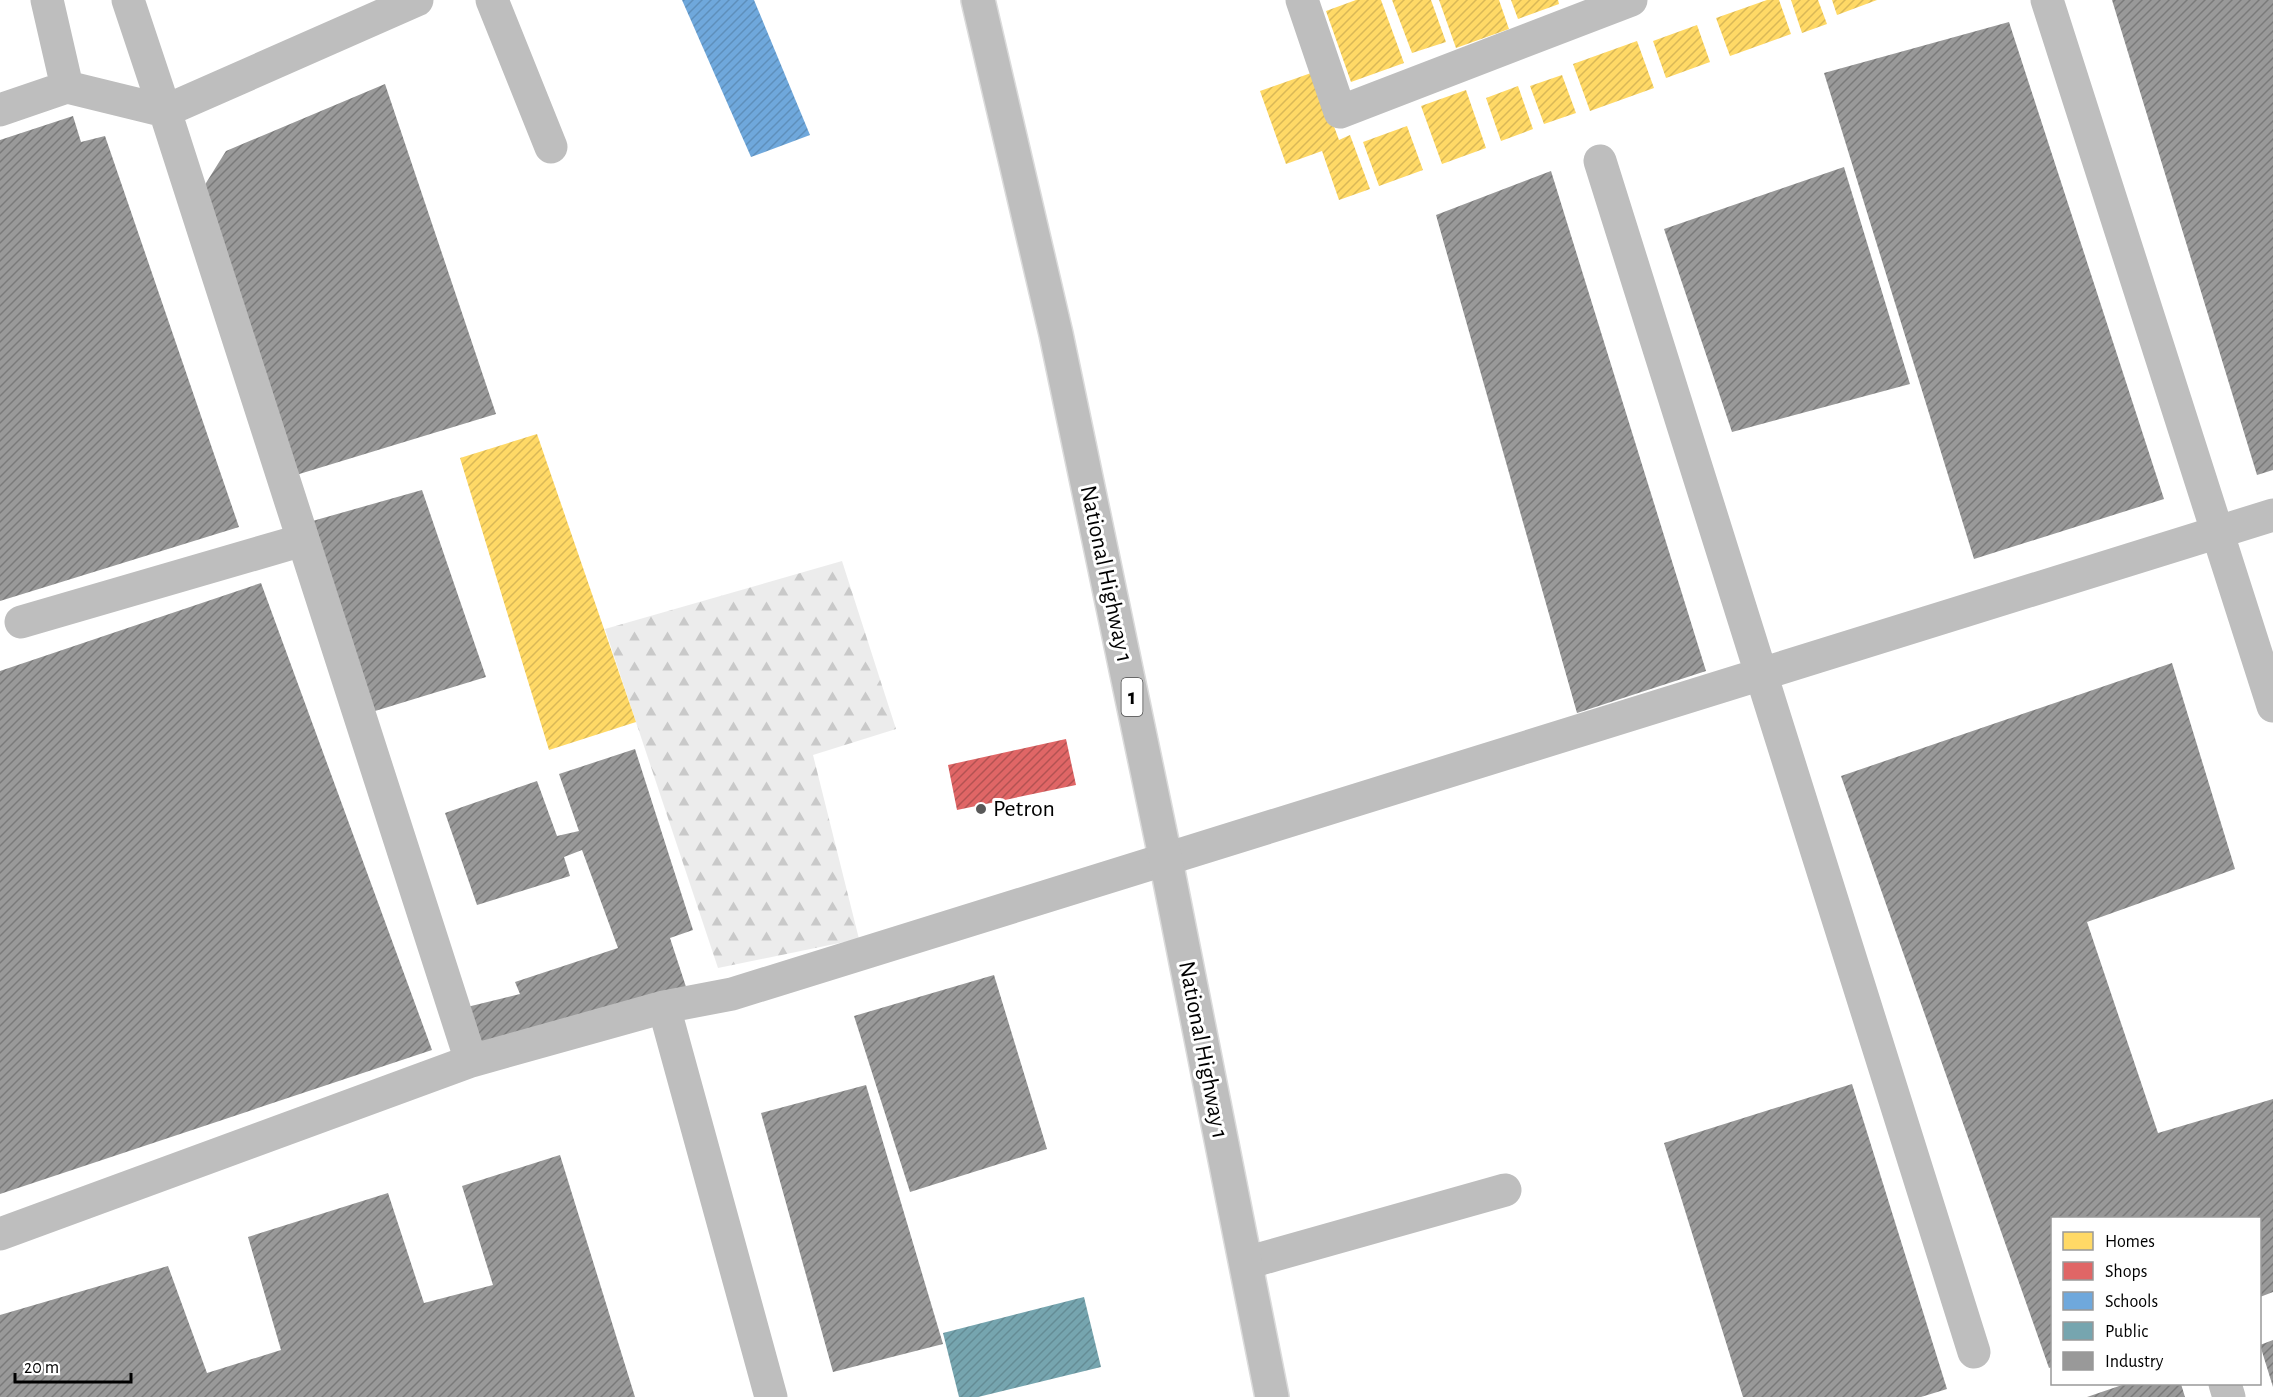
<svg xmlns="http://www.w3.org/2000/svg" width="2273" height="1397" viewBox="0 0 2273 1397" font-family="'Alegreya Sans',sans-serif">
<defs>
<pattern id="forest-firs" width="22" height="20" patternUnits="userSpaceOnUse" patternTransform="scale(1.5)"><rect width="22" height="20" fill="#ececec"/><path d="M5 1l3.5 6h-7zM16 11l3.5 6h-7z" fill="#c9c9c9"/></pattern>
<pattern id="homes-hatch" width="6" height="6" patternUnits="userSpaceOnUse" patternTransform="scale(1.5)"><rect width="6" height="6" fill="#ffd966"/><path d="M-1 1l2-2M0 6l6-6M5 7l2-2" fill="none" stroke="#d9b857"/></pattern>
<pattern id="shops-hatch" width="6" height="6" patternUnits="userSpaceOnUse" patternTransform="scale(1.5)"><rect width="6" height="6" fill="#e06666"/><path d="M-1 1l2-2M0 6l6-6M5 7l2-2" fill="none" stroke="#b35252"/></pattern>
<pattern id="schools-hatch" width="6" height="6" patternUnits="userSpaceOnUse" patternTransform="scale(1.5)"><rect width="6" height="6" fill="#6fa8dc"/><path d="M-1 1l2-2M0 6l6-6M5 7l2-2" fill="none" stroke="#5e8fbb"/></pattern>
<pattern id="public-hatch" width="6" height="6" patternUnits="userSpaceOnUse" patternTransform="scale(1.5)"><rect width="6" height="6" fill="#76a5af"/><path d="M-1 1l2-2M0 6l6-6M5 7l2-2" fill="none" stroke="#648c95"/></pattern>
<pattern id="industry-hatch" width="6" height="6" patternUnits="userSpaceOnUse" patternTransform="scale(1.5)"><rect width="6" height="6" fill="#999"/><path d="M-1 1l2-2M0 6l6-6M5 7l2-2" fill="none" stroke="#7a7a7a"/></pattern>
</defs>
<rect width="100%" height="100%" fill="#fff"/>
<!-- forest -->
<path fill="url(#forest-firs)" d="M 842,561 L 896,729 L 813,755 L 859,939 L 718,968 L 605,629 Z"/>
<!-- homes -->
<path fill="url(#homes-hatch)" d="M 1356,0 L 1381,0 L 1404,63 L 1351,82 L 1326,11 Z
M 1392,0 L 1431,0 L 1446,42 L 1412,53 Z
M 1439,0 L 1499,0 L 1509,29 L 1456,48 Z
M 1511,0 L 1558,0 L 1559,4 L 1518,19 Z
M 1767,0 L 1779,0 L 1791,34 L 1730,56 L 1716,18 Z
M 1791,0 L 1818,0 L 1827,24 L 1802,33 Z
M 1832,0 L 1877,0 L 1837,15 Z
M 1697,25 L 1710,62 L 1666,78 L 1653,41 Z
M 1637,41 L 1654,88 L 1590,111 L 1573,64 Z
M 1314,72 L 1339,140 L 1350,135 L 1370,189 L 1339,200 L 1322,151 L 1286,164 L 1260,91 Z
M 1562,75 L 1576,113 L 1544,124 L 1530,86 Z
M 1518,86 L 1533,129 L 1501,141 L 1486,98 Z
M 1466,90 L 1486,148 L 1442,164 L 1421,106 Z
M 1407,126 L 1423,170 L 1379,186 L 1363,142 Z
M 537,434 L 636,722 L 549,750 L 460,458 Z"/>
<!-- shops -->
<path fill="url(#shops-hatch)" d="M 1066,739 L 1076,785 L 957,810 L 948,765 Z"/>
<!-- schools -->
<path fill="url(#schools-hatch)" d="M 682,0 L 754,0 L 810,135 L 751,157 Z"/>
<!-- public -->
<path fill="url(#public-hatch)" d="M 1084,1297 L 1101,1367 L 978,1397 L 959,1397 L 943,1333 Z"/>
<!-- industry -->
<path fill="url(#industry-hatch)" d="M 2112,0 L 2273,0 L 2273,470 L 2257,475 Z
M 2009,22 L 2164,499 L 1974,559 L 1824,73 Z
M 385,84 L 496,414 L 296,475 L 201,191 L 226,151 Z
M 73,116 L 81,142 L 105,136 L 239,527 L 0,601 L 0,140 Z
M 1844,167 L 1910,384 L 1732,432 L 1664,229 Z
M 1551,171 L 1706,671 L 1577,713 L 1436,215 Z
M 422,490 L 486,677 L 375,711 L 309,522 Z
M 261,583 L 432,1050 L 0,1194 L 0,671 Z
M 2172,663 L 2235,869 L 2087,922 L 2158,1133 L 2273,1099 L 2273,1292 L 2260,1297 L 2260,1218 L 2052,1218 L 2052,1367 L 2049,1368 L 1841,776 Z
M 635,749 L 693,930 L 670,938 L 689,996 L 486,1054 L 467,1007 L 520,994 L 515,982 L 618,948 L 582,850 L 564,857 L 570,876 L 477,905 L 445,813 L 537,781 L 557,836 L 579,831 L 559,774 Z
M 994,975 L 1047,1149 L 910,1192 L 854,1016 Z
M 1852,1084 L 1947,1389 L 1921,1397 L 1743,1397 L 1664,1143 Z
M 866,1085 L 943,1344 L 833,1372 L 761,1113 Z
M 560,1155 L 635,1397 L 0,1397 L 0,1315 L 168,1266 L 207,1373 L 281,1350 L 248,1237 L 388,1193 L 424,1303 L 493,1285 L 462,1186 Z
M 2273,1340 L 2273,1387 L 2260,1345 Z
M 2125,1384 L 2181,1384 L 2185,1397 L 2087,1397 Z"/>
<g fill="none" stroke-linecap="round" stroke-linejoin="round">
<defs>
<path id="highway" d="M 978,0 L 1056,334 L 1166,861 L 1272,1397"/>
</defs>
<!-- highway casing -->
<use href="#highway" stroke="#dbdbdb" stroke-width="36"/>
<!-- minor -->
<path stroke="#bebebe" stroke-width="33" d="M 47,0 L 67,87
M 128,0 L 165,111
M 417,0 L 165,111 L 471,1061
M 492,0 L 551,147
M 1302,0 L 1340,112 L 1631,0
M 2047,0 L 2273,706
M 0,110 L 67,87 L 165,111
M 1600,161 L 1974,1352
M 21,622 L 303,540
M 664,1007 L 771,1397
M 0,1234 L 471,1061 L 664,1007 L 732,994 L 2273,515
M 1246,1263 L 1505,1190
M 2225,1384 L 2229,1397"/>
<!-- highway -->
<use href="#highway" stroke="#bebebe" stroke-width="33"/>
</g>
<!-- markers -->
<circle fill="#595959" stroke="#fff" stroke-width="2" cx="981" cy="809" r="6"/>
<g text-anchor="middle" dominant-baseline="central" stroke-width="6" stroke-linejoin="round" paint-order="stroke">
<!-- shield labels -->
<rect fill="#fff" stroke="#4c4c4c" stroke-width="1.5" x="1121.5" y="678" width="21" height="38" rx="4.5"/>
<g font-size="22" font-weight="bold" fill="#000">
<text x="1132" y="697">1</text>
</g>
<!-- street labels -->
<g font-size="24" fill="#000" stroke="#fff">
<text transform="translate(1106 574) rotate(78)">National Highway 1</text>
<text transform="translate(1203 1050) rotate(79)">National Highway 1</text>
</g>
<!-- poi labels -->
<g font-size="24" fill="#000" stroke="#fff" text-anchor="start">
<text x="993" y="809">Petron</text>
</g>
</g>
<!-- legend -->
<rect x="2051" y="1217" width="210" height="168" fill="#ffffff" stroke="#999999" stroke-width="1.5"/>
<rect x="2063" y="1232" width="30" height="18" fill="#ffd966" stroke="#999999" stroke-width="1.5"/>
<text x="2105" y="1247" font-size="18" fill="#000000">Homes</text>
<rect x="2063" y="1262" width="30" height="18" fill="#e06666" stroke="#999999" stroke-width="1.5"/>
<text x="2105" y="1277" font-size="18" fill="#000000">Shops</text>
<rect x="2063" y="1292" width="30" height="18" fill="#6fa8dc" stroke="#999999" stroke-width="1.5"/>
<text x="2105" y="1307" font-size="18" fill="#000000">Schools</text>
<rect x="2063" y="1322" width="30" height="18" fill="#76a5af" stroke="#999999" stroke-width="1.5"/>
<text x="2105" y="1337" font-size="18" fill="#000000">Public</text>
<rect x="2063" y="1352" width="30" height="18" fill="#999999" stroke="#999999" stroke-width="1.5"/>
<text x="2105" y="1367" font-size="18" fill="#000000">Industry</text>
<!-- scale -->
<path d="M15 1373v9h116v-9" fill="none" stroke="#000000" stroke-width="3"/>
<text x="24" y="1373" font-size="18" fill="#000000" stroke="#ffffff" stroke-width="4.5" paint-order="stroke">20 m</text>
</svg>
